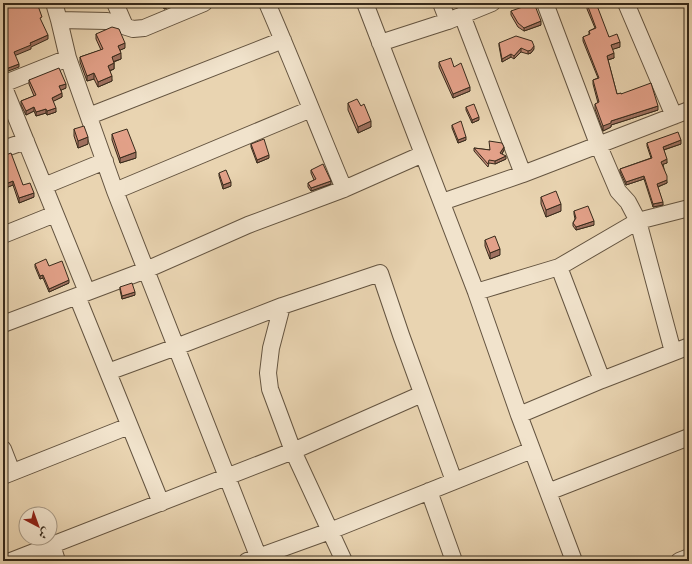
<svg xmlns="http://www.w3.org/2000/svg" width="692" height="564" viewBox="0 0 692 564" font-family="Vollkorn,Amiri,serif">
<rect width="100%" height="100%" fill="#e9d4b1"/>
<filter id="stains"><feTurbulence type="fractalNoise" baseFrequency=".005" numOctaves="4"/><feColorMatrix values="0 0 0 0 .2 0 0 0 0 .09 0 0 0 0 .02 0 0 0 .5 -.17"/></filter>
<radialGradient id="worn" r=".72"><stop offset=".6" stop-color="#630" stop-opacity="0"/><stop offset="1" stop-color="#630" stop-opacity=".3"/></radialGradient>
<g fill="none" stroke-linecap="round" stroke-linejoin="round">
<defs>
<path id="minor" d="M 54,3 L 59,20 L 68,58 L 115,191 L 260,561
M 115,3 L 125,26
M 267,3 C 294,65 318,127 344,189
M 365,3 L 476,292 L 519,415 L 574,561
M 441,3 L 448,21
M 545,3 L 598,144 L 618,191 L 628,202 L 638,221 L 673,352
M 626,3 L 674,116
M 462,15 L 523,174
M 59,20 L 107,21 L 133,29 L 144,28 L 204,3
M 380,43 L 448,21 L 492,3
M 3,84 L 68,58
M 3,85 L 87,292
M 89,116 L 283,40
M 3,149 L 26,141
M 44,186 L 105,161
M 115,191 L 311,109
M 442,202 L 523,174 L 689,110
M 3,235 L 55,214
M 559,267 L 602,380
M 476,292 L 559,267 L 638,221 L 689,208
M 77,296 L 161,503
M 282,306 L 271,348 L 268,373 L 270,389 L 293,451 L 344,561
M 3,324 L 146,270 L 248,225 L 344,189 L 423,154
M 108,372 L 176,347 L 282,306 L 380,273 L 401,335 L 454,481
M 519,415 L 602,380 L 687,347
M 3,449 L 12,472
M 3,476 L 129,426
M 429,491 L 454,561
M 548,492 L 689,437
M 52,545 L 57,561
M 11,561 L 293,451 L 422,394
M 247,561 L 330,531 L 532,450
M 679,561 L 689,557"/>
</defs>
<!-- minor casing -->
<use href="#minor" stroke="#645440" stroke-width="18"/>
<!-- minor -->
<use href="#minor" stroke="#f1e3cc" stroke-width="16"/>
</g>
<!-- wall -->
<path fill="#c38a76" stroke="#372a1b" d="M 162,3 L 179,3 L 164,9 Z
M 587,4 L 609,37 L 620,47 L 612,49 L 614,58 L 608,60 L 617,94 L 621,94 L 658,110 L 611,125 L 611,127 L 603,131 L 595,109 L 595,104 L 598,103 L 593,84 L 593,80 L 598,78 L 583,41 L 583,37 L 589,35 L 589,31 L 595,28 L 587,9 Z
M 511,11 L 541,25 L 524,31 L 518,27 L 511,15 Z
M 96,34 L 125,48 L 120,50 L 121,59 L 114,62 L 114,69 L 110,71 L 112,81 L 98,87 L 94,79 L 87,81 L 80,62 L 80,57 L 101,50 L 96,39 Z
M 499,43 L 534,49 L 531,53 L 528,54 L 521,52 L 514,59 L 511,57 L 502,62 L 499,46 Z
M 439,62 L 454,67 L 470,91 L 453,98 L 439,67 Z
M 29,80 L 66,88 L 61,90 L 62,97 L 53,101 L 56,112 L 47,115 L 46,113 L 36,116 L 34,111 L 26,115 L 21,105 L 21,101 L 34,96 L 29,84 Z
M 348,103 L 361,106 L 371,127 L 358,133 L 348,110 Z
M 466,107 L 479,120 L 472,123 L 466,110 Z
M 452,125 L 466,140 L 458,143 L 452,128 Z
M 74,129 L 88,144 L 78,148 L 74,136 Z
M 112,134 L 136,158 L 120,163 L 112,140 Z
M 688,141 L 689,141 L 689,150 L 688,146 Z
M 647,143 L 681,144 L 664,150 L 667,163 L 663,164 L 667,183 L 658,187 L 663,205 L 653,207 L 644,179 L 626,185 L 620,172 L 620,169 L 651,158 L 647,146 Z
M 251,144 L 269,158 L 257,163 L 251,147 Z
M 474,148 L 490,150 L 504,150 L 502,154 L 506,159 L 495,164 L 489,163 L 488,167 L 474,151 Z
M 3,156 L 23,185 L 34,197 L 19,203 L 13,185 L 3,189 Z
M 311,170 L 331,184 L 311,191 L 308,187 L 308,183 L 314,180 L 311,173 Z
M 219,173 L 231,186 L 223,189 L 219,176 Z
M 541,197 L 561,211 L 546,217 L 541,204 Z
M 574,211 L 594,225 L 576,230 L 573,226 L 573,223 L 575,219 L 574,214 Z
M 485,240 L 500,255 L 490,259 L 485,246 Z
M 35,264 L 49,266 L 69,283 L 49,292 L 43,278 L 40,279 L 35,267 Z
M 120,287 L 135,295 L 122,299 L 120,290 Z"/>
<!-- shaded-wall -->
<path fill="#9f7160" stroke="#372a1b" d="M 138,3 L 145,3 L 138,6 Z
M 172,3 L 179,3 L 164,9 L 164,6 Z
M 298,3 L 303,3 L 303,4 L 296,7 L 296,4 Z
M 304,3 L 315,3 L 304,7 Z
M 660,3 L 668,3 L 658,7 L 658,4 Z
M 541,21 L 541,25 L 524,31 L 524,28 Z
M 48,35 L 48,39 L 31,47 L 31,49 L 14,56 L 14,52 L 30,43 Z
M 620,42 L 620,47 L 611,50 L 611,45 Z
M 125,43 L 125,48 L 118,51 L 118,46 Z
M 534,46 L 534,49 L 531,53 L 528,54 L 528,51 Z
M 521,48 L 521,52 L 514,59 L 514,56 Z
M 121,53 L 121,59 L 112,62 L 112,57 Z
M 614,53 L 614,58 L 607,60 L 607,56 Z
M 511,54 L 511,57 L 502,62 L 502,59 Z
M 114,63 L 114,69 L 108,71 L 108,66 Z
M 19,64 L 19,67 L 3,73 L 3,70 Z
M 94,73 L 94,79 L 87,81 L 87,76 Z
M 112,76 L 112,81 L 98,87 L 98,82 Z
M 66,84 L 66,88 L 59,91 L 59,86 Z
M 470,87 L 470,91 L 453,98 L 453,94 Z
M 62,93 L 62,97 L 52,102 L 52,98 Z
M 658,106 L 658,110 L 611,125 L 611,127 L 603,131 L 603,126 L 611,121 Z
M 34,107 L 34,111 L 26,115 L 26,111 Z
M 56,108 L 56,112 L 47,115 L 47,111 Z
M 46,109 L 46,113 L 36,116 L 36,112 Z
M 479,117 L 479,120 L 472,123 L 472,120 Z
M 371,121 L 371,127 L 358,133 L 358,127 Z
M 88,137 L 88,144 L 78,148 L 78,141 Z
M 466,137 L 466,140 L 458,143 L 458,140 Z
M 681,140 L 681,144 L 663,150 L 663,147 Z
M 504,147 L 504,150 L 500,157 L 500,153 Z
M 136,152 L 136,158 L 120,163 L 120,158 Z
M 269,155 L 269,158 L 257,163 L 257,160 Z
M 506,156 L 506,159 L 495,164 L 495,161 Z
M 667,159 L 667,163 L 661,165 L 661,162 Z
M 644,176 L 644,179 L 626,185 L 626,182 Z
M 667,180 L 667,183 L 657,187 L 657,184 Z
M 13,181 L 13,185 L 3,189 L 3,185 Z
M 331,181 L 331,184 L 311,191 L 311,188 Z
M 231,182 L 231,186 L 223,189 L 223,185 Z
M 34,193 L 34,197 L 19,203 L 19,198 Z
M 663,202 L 663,205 L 653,207 L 653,204 Z
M 561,204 L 561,211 L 546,217 L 546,210 Z
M 594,221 L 594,225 L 576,230 L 576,227 Z
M 500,249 L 500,255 L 490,259 L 490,253 Z
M 43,275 L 43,278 L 40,279 L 40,276 Z
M 69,280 L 69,283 L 49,292 L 49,289 Z
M 135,292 L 135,295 L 122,299 L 122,296 Z"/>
<!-- building -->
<path fill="#e3a189" stroke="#372a1b" d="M 3,3 L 37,3 L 42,17 L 40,18 L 48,35 L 30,43 L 31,45 L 14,52 L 19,64 L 3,70 Z
M 163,3 L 172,3 L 164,6 Z
M 534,3 L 541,21 L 524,28 L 518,23 L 511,11 Z
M 591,3 L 596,3 L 609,37 L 617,34 L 620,42 L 611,45 L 614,53 L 607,56 L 617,94 L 621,93 L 621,94 L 651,83 L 658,106 L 611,121 L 611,123 L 603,126 L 595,104 L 599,102 L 593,80 L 599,78 L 583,37 L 590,34 L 589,31 L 596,28 L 587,4 Z
M 112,27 L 119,29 L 125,43 L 118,46 L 121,53 L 112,57 L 114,63 L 108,66 L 112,76 L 98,82 L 94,73 L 87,76 L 80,57 L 103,49 L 96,34 Z
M 516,36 L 532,41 L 534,46 L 531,50 L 528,51 L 521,48 L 514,56 L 511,54 L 502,59 L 499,43 Z
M 451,58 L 454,67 L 461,63 L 470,87 L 453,94 L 439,62 Z
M 59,68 L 66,84 L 59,86 L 62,93 L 52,98 L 56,108 L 47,111 L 46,109 L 36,112 L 34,107 L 26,111 L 21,101 L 36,95 L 29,80 Z
M 357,99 L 361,106 L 364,104 L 371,121 L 358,127 L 348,103 Z
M 474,104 L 479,117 L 472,120 L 466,107 Z
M 461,121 L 466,137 L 458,140 L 452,125 Z
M 84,126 L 88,137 L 78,141 L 74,129 Z
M 127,129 L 136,152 L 120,158 L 112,134 Z
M 678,132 L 681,140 L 663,147 L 667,159 L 661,162 L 667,176 L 667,180 L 657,184 L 663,202 L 653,204 L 644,176 L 626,182 L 620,169 L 652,158 L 647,143 Z
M 264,139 L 269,155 L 257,160 L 251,144 Z
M 489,141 L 502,143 L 504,147 L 500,153 L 506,156 L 495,161 L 489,160 L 488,164 L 474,148 L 490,150 Z
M 11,153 L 23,185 L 30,183 L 34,193 L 19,198 L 13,181 L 3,185 L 3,156 Z
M 323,164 L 331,181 L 311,188 L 308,183 L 316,179 L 311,170 Z
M 226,170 L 231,182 L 223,185 L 219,173 Z
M 556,191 L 561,204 L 546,210 L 541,197 Z
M 588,206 L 594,221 L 576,227 L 573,223 L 576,218 L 574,211 Z
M 495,236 L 500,249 L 490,253 L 485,240 Z
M 46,259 L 49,266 L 62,261 L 69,280 L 49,289 L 43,275 L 40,276 L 35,264 Z
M 132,283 L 135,292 L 122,296 L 120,287 Z"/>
<!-- margin -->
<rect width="692" height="564" fill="none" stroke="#e9d4b1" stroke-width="16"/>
<rect x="4" y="4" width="684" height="556" fill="none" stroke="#372a1b" stroke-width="2"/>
<rect x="8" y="8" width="676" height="548" fill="none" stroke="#372a1b"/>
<!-- north arrow -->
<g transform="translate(38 526) rotate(139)"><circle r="19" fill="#f1e3cc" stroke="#a79985"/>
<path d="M0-3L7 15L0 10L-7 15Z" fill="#8f2418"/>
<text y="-6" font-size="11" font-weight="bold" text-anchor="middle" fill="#372a1b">ش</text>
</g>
<rect width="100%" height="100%" filter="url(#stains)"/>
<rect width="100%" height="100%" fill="url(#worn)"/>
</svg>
